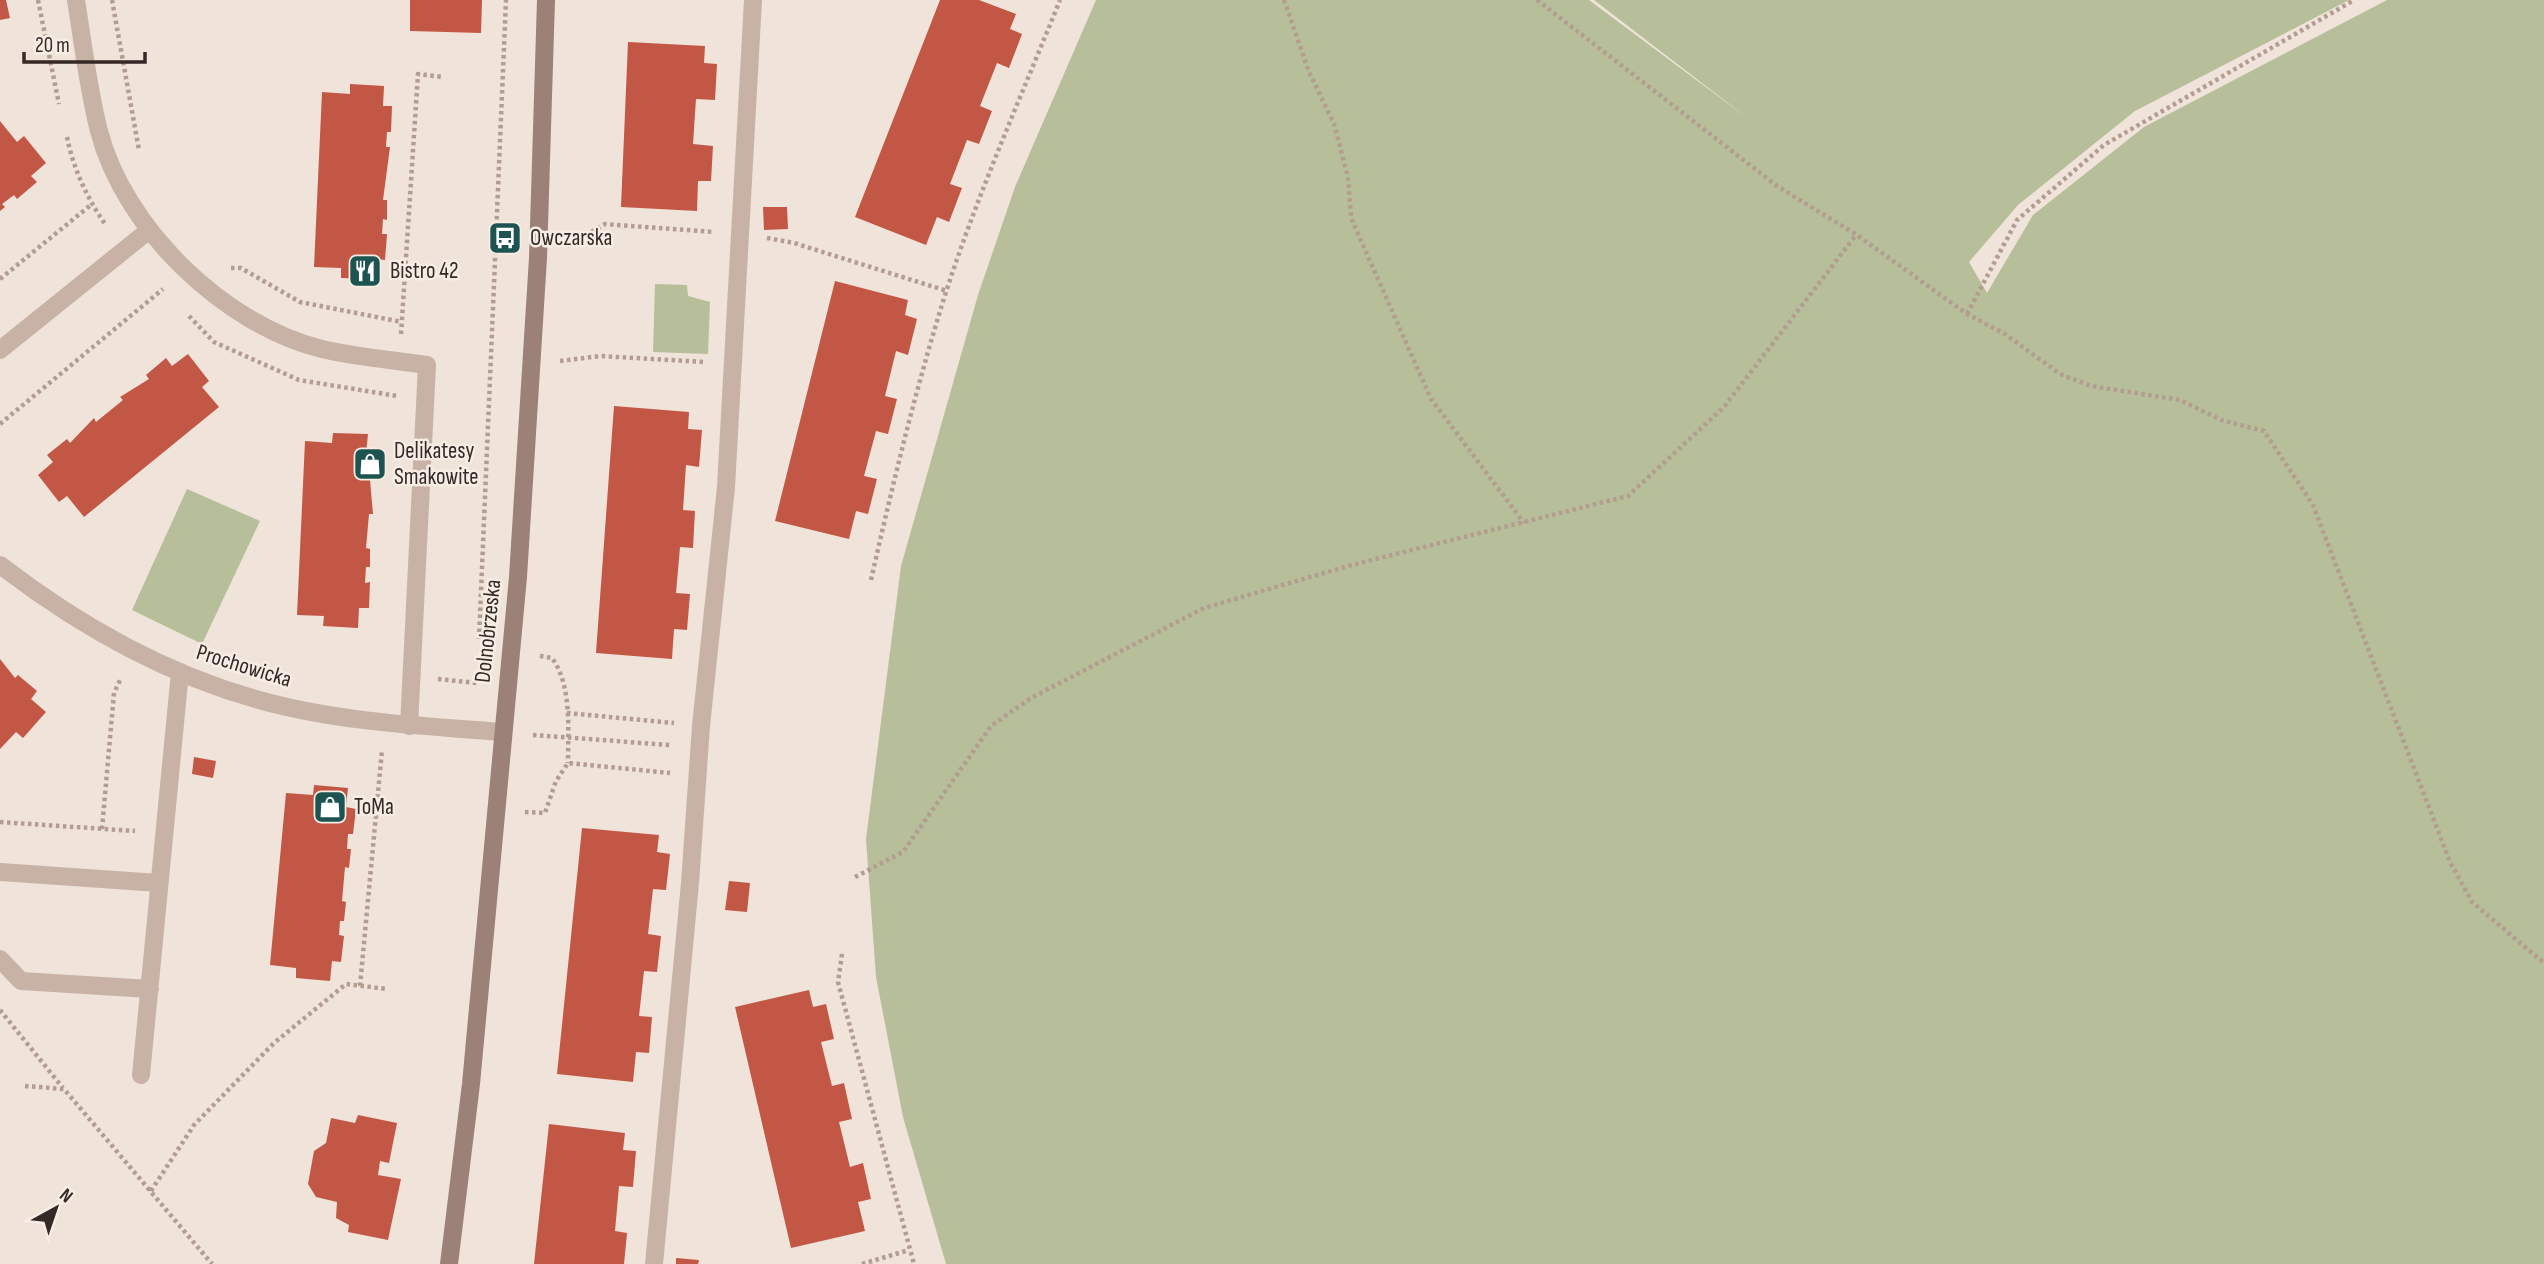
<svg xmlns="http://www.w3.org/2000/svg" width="2544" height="1264" viewBox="0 0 2544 1264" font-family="'Sofia Sans Condensed',sans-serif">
<rect width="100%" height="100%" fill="#f0e3d9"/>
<!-- green -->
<path fill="#b6bf99" d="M 1096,0 L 1589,0 L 1750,120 L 1594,0 L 2349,0 L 2135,111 L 2018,205 L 1969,262 L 1987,293 L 2033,215 L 2144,127 L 2387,0 L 2544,0 L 2544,1264 L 946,1264 L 903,1117 L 876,977 L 866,839 L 901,566 L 978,295 L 1015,187 Z
M 655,284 L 687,285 L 688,296 L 710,302 L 708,354 L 653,352 Z
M 187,489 L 260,521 L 202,644 L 132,610 Z"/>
<!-- building -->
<path fill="#c25745" d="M 0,0 L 6,0 L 10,18 L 0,20 Z
M 410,0 L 482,0 L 481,33 L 410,31 Z
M 940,0 L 979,0 L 1016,14 L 1010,29 L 1022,34 L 1009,68 L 997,63 L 980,106 L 992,111 L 979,144 L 967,140 L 950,184 L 962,188 L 949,222 L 937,217 L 926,245 L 855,217 Z
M 628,42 L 705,46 L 704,63 L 717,64 L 715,100 L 696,99 L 693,144 L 713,146 L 711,181 L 698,181 L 697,211 L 621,207 Z
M 350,84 L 384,86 L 383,106 L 392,106 L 391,132 L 387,132 L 386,147 L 390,147 L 383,200 L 387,200 L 387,220 L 383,219 L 382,234 L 387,234 L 385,260 L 376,259 L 375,279 L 341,278 L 341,268 L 314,267 L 322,92 L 350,94 Z
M 0,121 L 17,142 L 24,136 L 46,163 L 31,176 L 37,182 L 17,199 L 14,195 L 2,204 L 5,207 L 0,211 Z
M 763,207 L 787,207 L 788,229 L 764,230 Z
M 835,281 L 908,300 L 905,315 L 917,319 L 908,355 L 896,351 L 885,396 L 897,399 L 888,434 L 876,431 L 864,476 L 877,479 L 868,514 L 856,511 L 849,539 L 775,521 Z
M 188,354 L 209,381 L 202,387 L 219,407 L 84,517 L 67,496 L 59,502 L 38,475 L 53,462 L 47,455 L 67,439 L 70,443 L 94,418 L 96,422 L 123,400 L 120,397 L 149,379 L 146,375 L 166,358 L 172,366 Z
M 614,406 L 689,412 L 688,429 L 702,430 L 699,467 L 686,465 L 683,510 L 695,511 L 693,548 L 680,547 L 676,593 L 690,594 L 687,630 L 674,629 L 672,659 L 596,653 Z
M 333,433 L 368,434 L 366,454 L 376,455 L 375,480 L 370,480 L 373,514 L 369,514 L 366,548 L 370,549 L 370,567 L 366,567 L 365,583 L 370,582 L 369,608 L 359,608 L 358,628 L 323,626 L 324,616 L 297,615 L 305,441 L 332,443 Z
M 0,659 L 15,678 L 18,675 L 37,691 L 31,699 L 46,712 L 23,738 L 16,732 L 0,749 Z
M 194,757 L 216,761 L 213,778 L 192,774 Z
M 314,785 L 348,788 L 346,807 L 356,809 L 353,834 L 348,834 L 347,849 L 351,849 L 349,868 L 345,867 L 342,901 L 346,902 L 344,921 L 340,921 L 339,935 L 344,936 L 341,962 L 332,961 L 330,981 L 296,978 L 296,968 L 270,965 L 286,793 L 313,795 Z
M 582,828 L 659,835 L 657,852 L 670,854 L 666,890 L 653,889 L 648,934 L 661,936 L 657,972 L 644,971 L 639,1016 L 652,1017 L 649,1053 L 636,1052 L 633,1082 L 557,1074 Z
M 729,881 L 750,883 L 747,912 L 725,910 Z
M 809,990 L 813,1007 L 826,1004 L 834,1039 L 821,1042 L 832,1086 L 844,1083 L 852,1119 L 839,1122 L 850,1167 L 863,1163 L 871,1199 L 858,1202 L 865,1231 L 791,1248 L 735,1007 Z
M 358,1115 L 397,1123 L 389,1163 L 380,1161 L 378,1175 L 401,1179 L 388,1240 L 348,1232 L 349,1225 L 336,1218 L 337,1202 L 316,1197 L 308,1184 L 314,1151 L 326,1143 L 331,1118 L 355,1123 Z
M 549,1124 L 625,1133 L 623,1150 L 636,1151 L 633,1187 L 619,1186 L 615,1231 L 627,1233 L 624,1264 L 534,1264 Z
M 676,1258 L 699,1260 L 698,1264 L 676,1264 Z"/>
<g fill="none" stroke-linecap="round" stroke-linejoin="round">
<!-- path -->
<path stroke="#b39c90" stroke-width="4.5" stroke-dasharray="3.5 3.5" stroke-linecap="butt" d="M 38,0 L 59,104
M 112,0 L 139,150
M 1284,0 L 1309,72 L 1334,124 L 1348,177 L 1351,218 L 1431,399 L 1524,523
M 1537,0 L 1777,186 L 1857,235 L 1967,314 L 2005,334 L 2060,374 L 2091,386 L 2180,400 L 2221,420 L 2264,431 L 2313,505 L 2450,862 L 2472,902 L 2544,963
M 67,137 C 73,168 87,198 105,224
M 767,238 L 794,243 L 947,291
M 567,246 L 605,224 L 713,232
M 231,268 L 241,268 L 300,302 L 402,322
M 0,279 L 92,204
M 1967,314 L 2017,220 L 2104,145 L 2354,0
M 189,316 L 214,342 L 299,380 L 397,396
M 401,334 L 418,74 L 443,77
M 560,361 L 600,356 L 705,362
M 0,424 L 163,289
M 871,580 C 893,483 916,387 946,292 C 978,193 1021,97 1060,0
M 479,639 L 506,0
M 540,656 L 552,658 C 572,685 568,730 568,763
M 438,679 L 477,683
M 567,713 L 674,723
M 533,735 L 670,745
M 525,812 L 545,813 L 556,781 L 568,763 L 670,773
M 0,822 L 135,831
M 102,829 L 114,693 L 121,678
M 855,877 L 903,852 L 991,726 L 1031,698 L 1204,608 L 1348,566 L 1628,496 L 1724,407 L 1856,235
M 842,954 L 838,982 L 914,1264
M 360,986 L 382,750
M 0,1010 L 63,1088
M 25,1086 L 64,1089 L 212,1264
M 151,1191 L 194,1125 L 274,1043 L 346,984 L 387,989
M 862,1264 L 909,1250"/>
<!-- lane -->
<path stroke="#c8b2a5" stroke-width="18" d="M 76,0 C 83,43 88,88 99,131 C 124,228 224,325 322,349 C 356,357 392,360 427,365 L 409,726
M 0,350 L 148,231
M 0,872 L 159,883
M 0,959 L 21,981 L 150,989
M 141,1075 L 180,672
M 654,1264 L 690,883 L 701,726 L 726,487 L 753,0"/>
<!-- street -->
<path stroke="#c8b2a5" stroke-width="18" d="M 0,565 C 78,625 164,674 259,700 C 338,722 422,726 502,732"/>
<!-- secondary -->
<path stroke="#9b8177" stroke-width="18" d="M 449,1264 L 471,1084 L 518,577 L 538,258 L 546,0"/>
</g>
<!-- icons -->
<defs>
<symbol id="bus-square" viewBox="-11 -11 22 22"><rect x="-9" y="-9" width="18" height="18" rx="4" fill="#1d5452" stroke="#f8ede5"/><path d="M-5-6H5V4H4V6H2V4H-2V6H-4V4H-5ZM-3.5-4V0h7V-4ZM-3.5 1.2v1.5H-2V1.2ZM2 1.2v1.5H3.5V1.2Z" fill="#fff"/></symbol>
<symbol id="restaurant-square" viewBox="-11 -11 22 22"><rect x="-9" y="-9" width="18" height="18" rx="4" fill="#1d5452" stroke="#f8ede5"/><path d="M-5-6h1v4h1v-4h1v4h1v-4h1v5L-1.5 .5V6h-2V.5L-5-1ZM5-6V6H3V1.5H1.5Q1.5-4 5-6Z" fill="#fff"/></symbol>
<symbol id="shop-square" viewBox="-11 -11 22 22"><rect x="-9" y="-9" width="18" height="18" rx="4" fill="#1d5452" stroke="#f8ede5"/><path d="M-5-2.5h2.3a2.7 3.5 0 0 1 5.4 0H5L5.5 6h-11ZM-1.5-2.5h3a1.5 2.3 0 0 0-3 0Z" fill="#fff"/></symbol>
</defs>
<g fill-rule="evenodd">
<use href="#bus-square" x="486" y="219" width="38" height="38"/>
<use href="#restaurant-square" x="346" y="252" width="38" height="38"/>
<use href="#shop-square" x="351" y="445" width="38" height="38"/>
<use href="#shop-square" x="311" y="788" width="38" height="38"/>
</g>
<g text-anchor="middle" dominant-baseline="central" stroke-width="5" stroke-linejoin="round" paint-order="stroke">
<!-- poi labels -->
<g font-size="23" fill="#342926" stroke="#f8ede5" text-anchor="start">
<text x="530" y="238">Owczarska</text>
<text x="390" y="271">Bistro 42</text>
<text x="394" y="451">Delikatesy<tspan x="394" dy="26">Smakowite</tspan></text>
<text x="354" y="807">ToMa</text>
</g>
<!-- street labels -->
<g font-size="23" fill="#342926" stroke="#f8ede5">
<text transform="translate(488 631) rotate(-84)">Dolnobrzeska</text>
<text transform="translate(244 666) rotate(17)">Prochowicka</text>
</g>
</g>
<!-- north arrow -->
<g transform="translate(56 1208) rotate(40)" stroke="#f8ede5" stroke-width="5" paint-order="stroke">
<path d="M0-5L12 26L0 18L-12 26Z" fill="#342926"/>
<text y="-10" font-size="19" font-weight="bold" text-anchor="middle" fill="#342926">N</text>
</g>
<!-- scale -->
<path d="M24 52v10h121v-10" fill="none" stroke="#342926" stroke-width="3.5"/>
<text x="35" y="52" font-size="21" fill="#342926" stroke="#f8ede5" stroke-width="5" paint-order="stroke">20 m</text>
</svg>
